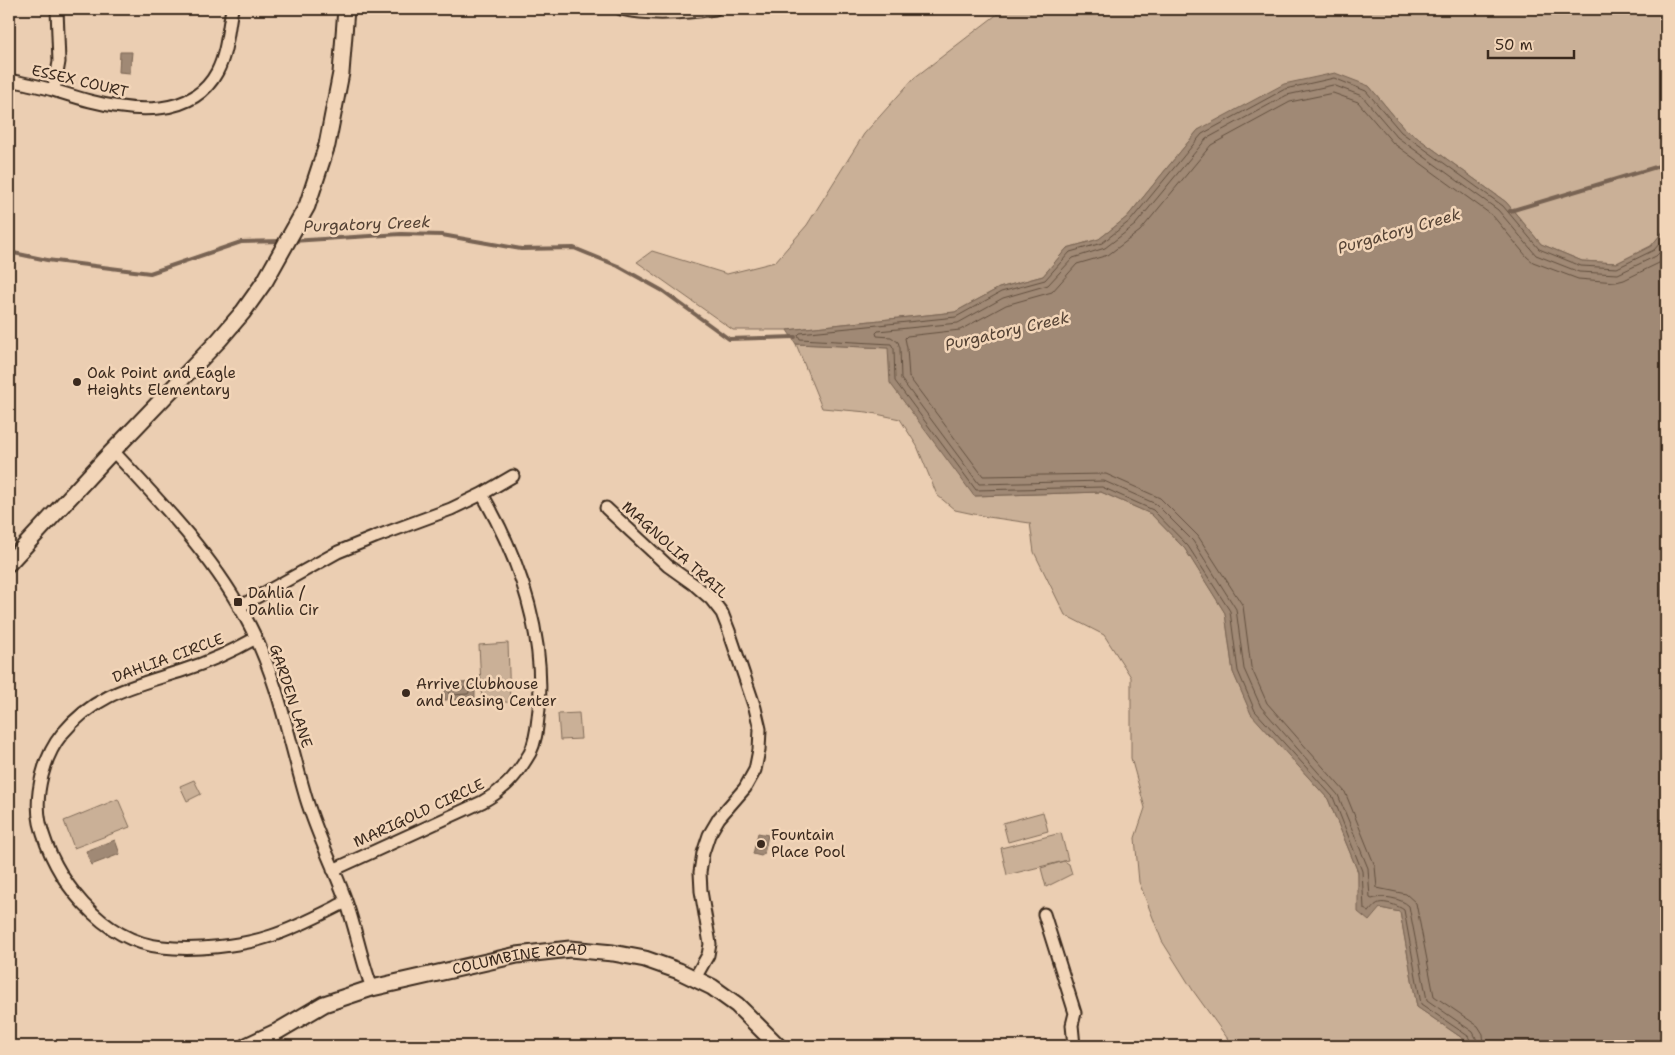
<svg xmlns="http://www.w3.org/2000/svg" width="1675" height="1055" viewBox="0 0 1675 1055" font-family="'Shantell Sans',sans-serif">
<rect width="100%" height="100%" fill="#ebceb2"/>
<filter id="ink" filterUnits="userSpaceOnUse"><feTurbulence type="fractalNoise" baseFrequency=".02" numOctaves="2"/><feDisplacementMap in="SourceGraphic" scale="10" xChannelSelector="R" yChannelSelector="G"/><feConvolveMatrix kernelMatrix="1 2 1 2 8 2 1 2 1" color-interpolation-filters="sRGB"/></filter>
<g filter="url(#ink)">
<!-- green -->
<path fill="#cab097" stroke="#826d5a" d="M 1004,9 L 1666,9 L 1666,228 L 1651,246 L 1617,263 L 1582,261 L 1541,244 L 1506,202 L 1404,128 L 1369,86 L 1198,130 L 1127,217 L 1099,239 L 1067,248 L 1043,276 L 999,288 L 955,312 L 787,330 L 733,330 L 637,262 L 652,251 L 727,274 L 775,262 L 807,225 L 864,134 L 914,78 Z
M 796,344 L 889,348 L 974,496 L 1101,492 L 1151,514 L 1185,549 L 1225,613 L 1233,672 L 1251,713 L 1328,799 L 1358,872 L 1359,912 L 1380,908 L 1400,912 L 1417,1007 L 1465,1040 L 1465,1046 L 1233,1046 L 1194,992 L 1162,941 L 1139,882 L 1135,838 L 1145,808 L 1131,758 L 1131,677 L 1104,635 L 1065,615 L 1034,552 L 1030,523 L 988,517 L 955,510 L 937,495 L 917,446 L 900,419 L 867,412 L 822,408 Z
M 508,643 L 510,702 L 482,703 L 479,645 Z
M 579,713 L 581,739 L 560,740 L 558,714 Z
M 194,780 L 201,794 L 187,801 L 180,786 Z
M 118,799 L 130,827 L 74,848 L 64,821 Z
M 1043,812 L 1048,831 L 1008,842 L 1003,823 Z
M 1061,833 L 1068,860 L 1007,875 L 1001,848 Z
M 1064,861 L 1069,864 L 1072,874 L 1046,887 L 1041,868 Z"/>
<!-- water -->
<path fill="#a08974" stroke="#786352" d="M 120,52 L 132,52 L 130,73 L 119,72 Z
M 1335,73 L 1369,86 L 1404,128 L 1506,202 L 1541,244 L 1582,261 L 1617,263 L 1651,246 L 1666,228 L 1666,1046 L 1465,1046 L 1465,1040 L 1417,1007 L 1400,912 L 1380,908 L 1369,921 L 1358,912 L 1358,872 L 1328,799 L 1251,714 L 1233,672 L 1225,613 L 1185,549 L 1151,514 L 1101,492 L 974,496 L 890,383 L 888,348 L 796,344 L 787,330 L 955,312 L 999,288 L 1043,276 L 1067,248 L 1099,239 L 1127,217 L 1198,130 L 1284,84 Z
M 475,682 L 475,699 L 444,700 L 444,684 Z
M 758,833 L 768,835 L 764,854 L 761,856 L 753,854 Z
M 115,840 L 120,854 L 91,865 L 86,851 Z"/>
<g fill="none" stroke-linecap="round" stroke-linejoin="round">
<!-- shore -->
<path stroke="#635040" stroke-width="1" d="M 468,688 L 470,690 L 468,694 L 451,695 L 449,693 L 451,689 Z
M 1470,1046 L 1470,1040 L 1468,1036 L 1421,1004 L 1404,910 C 1399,906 1385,901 1379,903 C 1375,904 1371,910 1369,912 L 1364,909 L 1362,871 L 1333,797 L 1255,711 L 1238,671 L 1230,611 L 1188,546 L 1153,510 L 1102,487 L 976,490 L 895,381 L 894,349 L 891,344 L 800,339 L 798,335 L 800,333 L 956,317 L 1001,292 L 1045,280 L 1070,252 L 1102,243 L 1131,220 L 1202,134 L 1285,89 L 1334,78 L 1366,91 L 1401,132 L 1503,206 L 1539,249 L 1581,266 L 1617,268 L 1654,250 L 1666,236
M 1477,1046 L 1476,1038 L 1473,1032 L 1427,1000 L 1409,906 C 1401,898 1382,895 1372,899 L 1370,898 L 1368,868 L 1338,795 L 1261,707 L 1244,669 L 1236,609 L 1193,541 L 1156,504 L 1104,481 L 979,484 L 901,379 L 900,348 L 898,342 L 891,337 L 877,336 L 876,333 L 878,331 L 958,323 L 1003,298 L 1048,285 L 1073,258 L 1105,248 L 1135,225 L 1206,139 L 1287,95 L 1333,85 L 1362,96 L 1397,137 L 1498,210 L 1536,255 L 1579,272 L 1618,274 L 1656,256 L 1666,246
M 1484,1046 L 1483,1034 L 1478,1026 L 1434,996 L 1416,903 L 1406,894 L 1377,888 L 1375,866 L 1345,792 L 1267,703 L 1251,667 L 1243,606 L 1198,536 L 1160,498 L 1106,474 L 983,476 L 909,377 L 907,348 L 905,338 L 907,336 L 960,330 L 1006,305 L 1052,292 L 1077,264 L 1108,255 L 1140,231 L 1211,145 L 1290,102 L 1333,93 L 1358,102 L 1393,143 L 1493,216 L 1527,257 L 1533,262 L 1578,279 L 1616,282 L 1624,280 L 1659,263 L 1666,257"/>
<!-- stream -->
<path stroke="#786352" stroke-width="4" d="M 1510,211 L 1666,164
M 292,241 L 401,234 L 442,235 L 521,249 L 574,248 L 618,266 L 663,291 L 729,339 L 795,337
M 9,252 L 47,260 L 150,273 L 241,242 L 282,241"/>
<defs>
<path id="street" d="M 621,9 C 651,16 684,13 715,9
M 9,80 C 24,83 39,86 53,90 C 66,94 78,98 90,101 C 133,112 193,118 217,72 C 227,53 228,29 232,9
M 54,90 L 59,62 L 57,9
M 113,451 C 163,505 216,559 250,626 C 277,678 288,735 304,791 C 314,829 333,864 346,901 C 356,929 361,959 372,988
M 606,508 L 668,566 L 696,586 L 711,599 L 722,613 L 729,631 L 755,708 L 760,729 L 759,750 L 755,770 L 745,788 L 719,818 L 709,835 L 703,853 L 700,872 L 701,891 L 710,944 L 708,955 L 695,978
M 239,607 L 338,552 L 375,537 L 451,509 L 482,494 L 513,476
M 256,638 C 233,651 209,662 184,670 C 136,686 97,692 62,734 C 44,756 34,794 40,823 C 53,879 102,941 162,947 C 194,951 241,946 271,936 C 296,928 322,914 346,902
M 333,870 L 482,802 C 489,798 496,794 501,789 C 512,781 523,765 530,753 C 537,739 537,724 539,709 C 545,632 520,560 482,494
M 1044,914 L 1075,1013 L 1072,1025 L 1074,1046"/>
<g id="secondary">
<path d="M 9,563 L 106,458 L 219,340 L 243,312 L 265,281 L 307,206 L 327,145 L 341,73 L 346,9"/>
<path id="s1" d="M 246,1046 L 278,1031 L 324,1004 L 372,988 L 517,955 L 570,949 L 613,953 L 645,959 L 679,971 L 712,987 L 737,1005 L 778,1046"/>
</g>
</defs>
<!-- street casing -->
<use href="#street" stroke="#3b2a1e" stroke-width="15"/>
<!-- secondary casing -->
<use href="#secondary" stroke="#3b2a1e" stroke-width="19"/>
<!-- street -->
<use href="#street" stroke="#f2d5b8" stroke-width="11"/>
<!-- secondary -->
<use href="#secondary" stroke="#f2d5b8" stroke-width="15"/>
</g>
</g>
<!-- markers -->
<g fill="#3b2a1e" stroke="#f2d5b8" stroke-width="2">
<circle cx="77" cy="382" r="5"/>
<rect x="233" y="597" width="10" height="10" rx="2.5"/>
<circle cx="406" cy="693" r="5"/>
<circle cx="761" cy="844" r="5"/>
</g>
<g text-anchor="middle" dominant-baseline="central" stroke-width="5" stroke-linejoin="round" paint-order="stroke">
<!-- street labels -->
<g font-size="15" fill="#3b2a1e" stroke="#f2d5b8">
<text transform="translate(80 81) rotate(13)">ESSEX COURT</text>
<text transform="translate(675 550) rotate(42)">MAGNOLIA TRAIL</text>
<text transform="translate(168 658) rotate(-20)">DAHLIA CIRCLE</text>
<text transform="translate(291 696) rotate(72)">GARDEN LANE</text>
<text transform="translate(419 813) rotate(-25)">MARIGOLD CIRCLE</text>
<text stroke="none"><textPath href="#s1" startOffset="290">COLUMBINE ROAD</textPath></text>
</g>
<!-- poi labels -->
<g font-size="15" fill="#3b2a1e" stroke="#f2d5b8" text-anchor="start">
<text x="87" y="373">Oak Point and Eagle<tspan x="87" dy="17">Heights Elementary</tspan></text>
<text x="248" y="593">Dahlia /<tspan x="248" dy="17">Dahlia Cir</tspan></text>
<text x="416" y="684">Arrive Clubhouse<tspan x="416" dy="17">and Leasing Center</tspan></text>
<text x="771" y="835">Fountain<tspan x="771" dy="17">Place Pool</tspan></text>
</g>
<!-- water labels -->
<g font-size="16" font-style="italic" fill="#544234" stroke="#f2d5b8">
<text transform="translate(367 224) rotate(-2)">Purgatory Creek</text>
<text transform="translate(1399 231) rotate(-16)">Purgatory Creek</text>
<text transform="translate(1007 331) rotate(-13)">Purgatory Creek</text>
</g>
</g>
<!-- margin -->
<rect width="1675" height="1055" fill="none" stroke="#f2d5b8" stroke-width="30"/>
<rect x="15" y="15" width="1645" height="1025" fill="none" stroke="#3b2a1e" stroke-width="2" filter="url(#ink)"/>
<!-- scale -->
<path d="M1488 50v8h86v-8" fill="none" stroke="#3b2a1e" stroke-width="2.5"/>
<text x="1495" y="50" font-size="15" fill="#3b2a1e" stroke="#f2d5b8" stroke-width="4" paint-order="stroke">50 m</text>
</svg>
